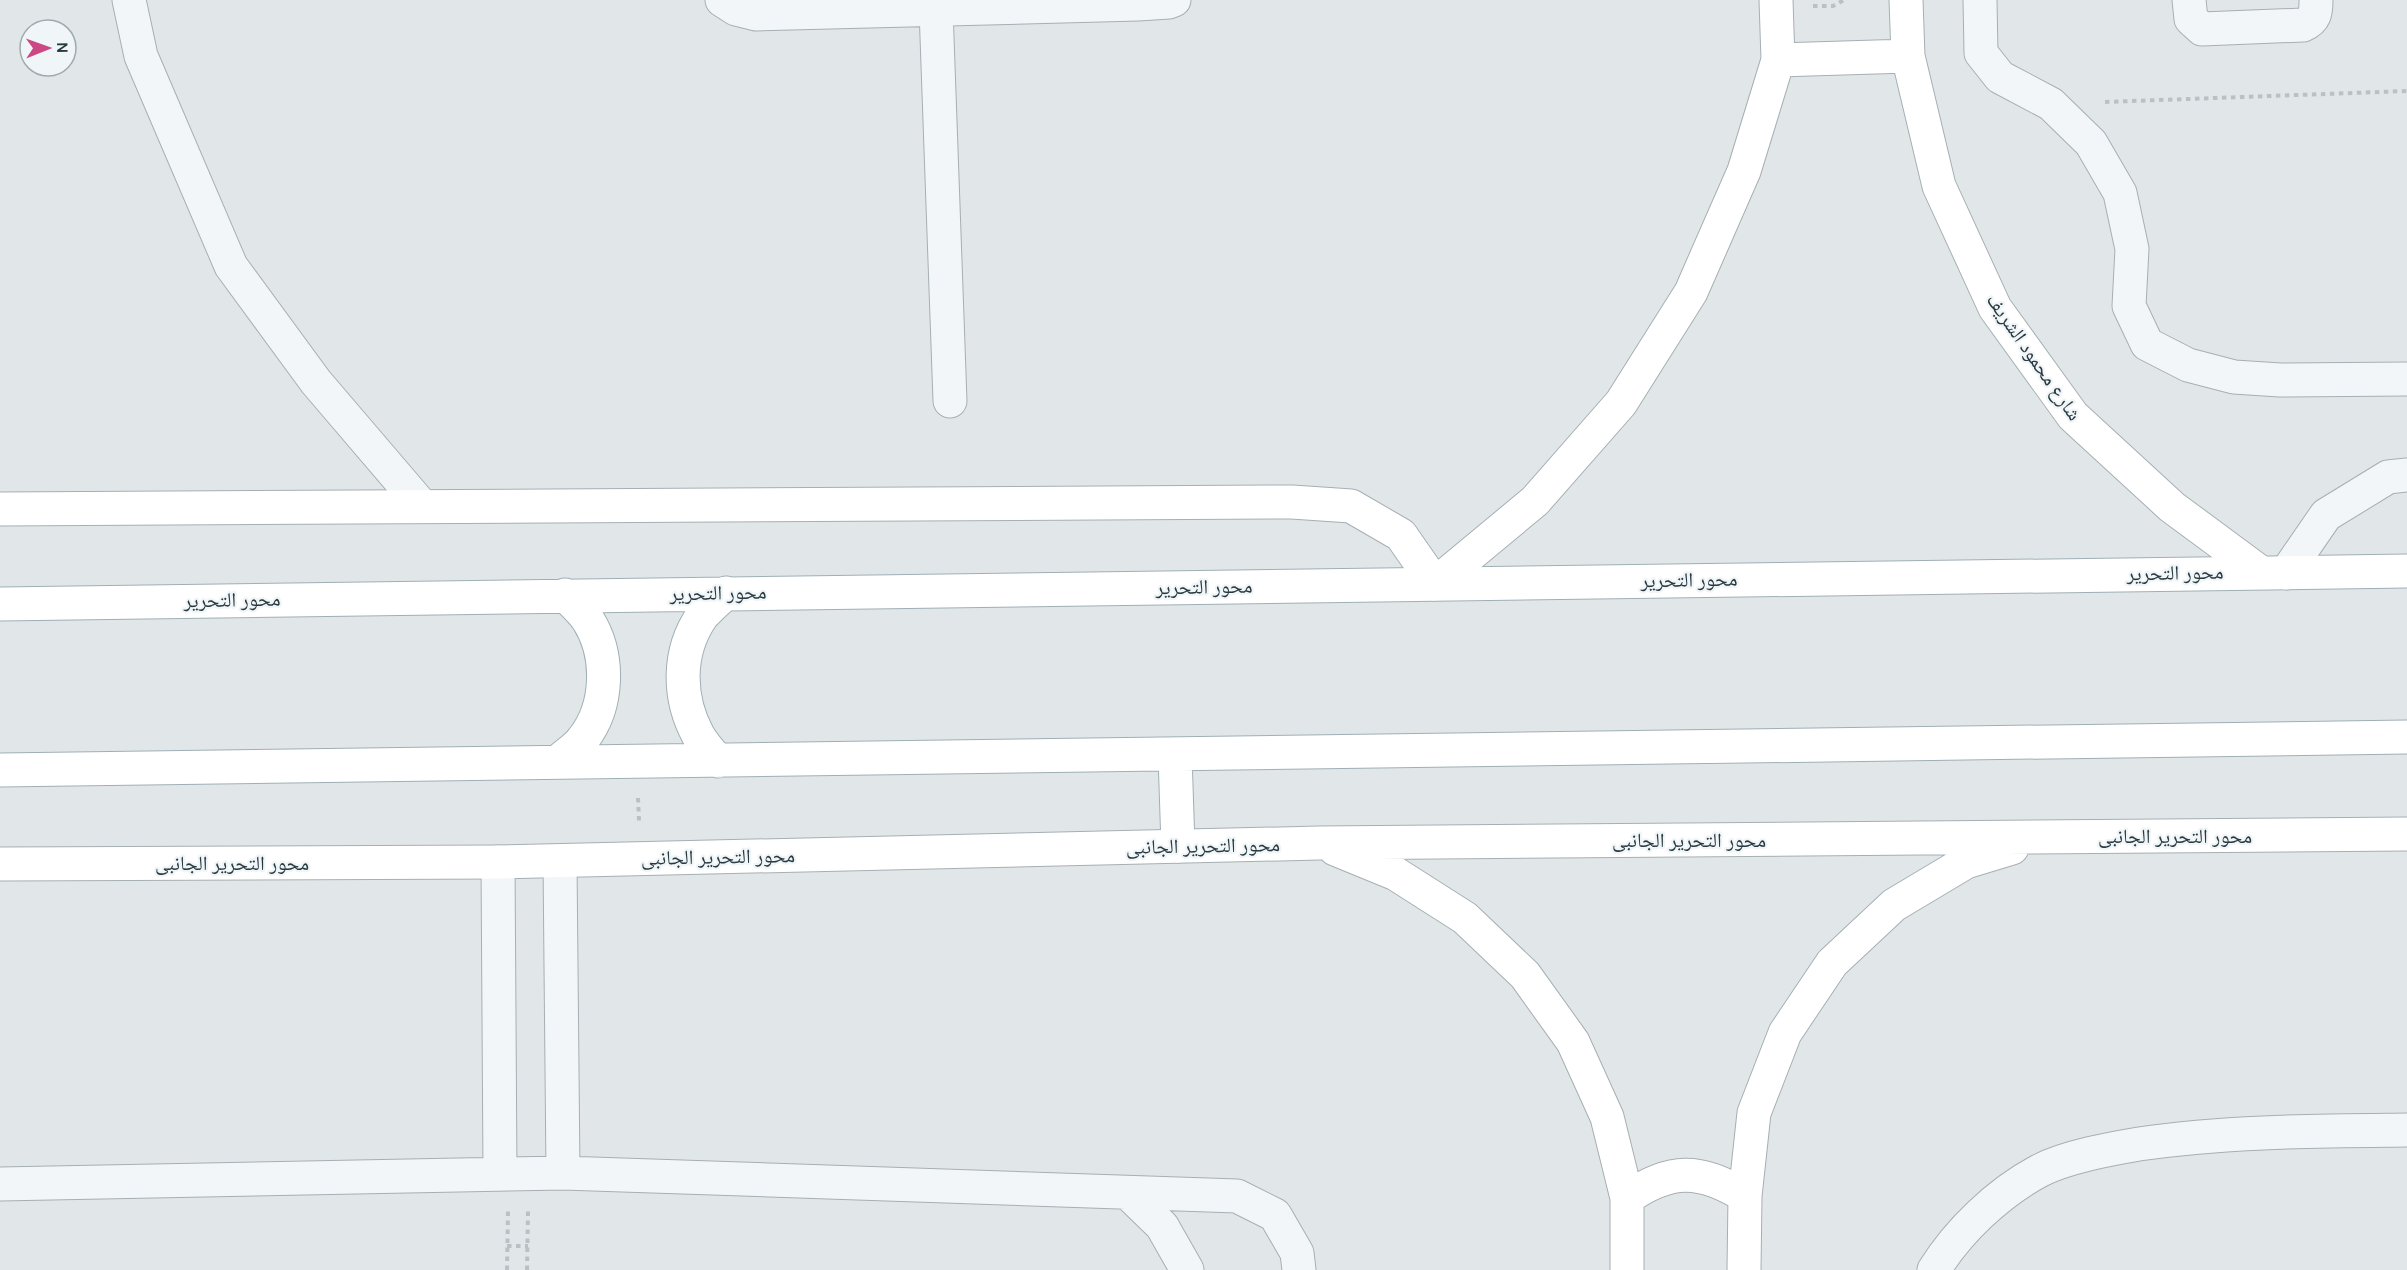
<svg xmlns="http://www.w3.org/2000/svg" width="2407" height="1270" viewBox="0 0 2407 1270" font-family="Karla,'Noto Naskh Arabic',sans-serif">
<rect width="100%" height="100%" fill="#e1e7e9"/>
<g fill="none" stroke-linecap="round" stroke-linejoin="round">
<defs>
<path id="street" d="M 129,0 L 141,56 L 231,266 L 316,382 L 422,506
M 722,0 L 736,9 L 756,14 L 1138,4 L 1169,2 L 1174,0
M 1980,0 L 1981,53 L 2000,77 L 2051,104 L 2091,143 L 2120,193 L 2132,249 L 2129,306 L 2147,344 L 2188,365 L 2234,377 L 2280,380 L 2407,379
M 2189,0 L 2191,19 L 2202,29 L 2303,25 C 2315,20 2316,13 2316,0
M 936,9 L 950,401
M 2286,573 L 2326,515 L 2388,477 L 2407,475
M 560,861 L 563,1173
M 498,862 L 500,1174
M 0,1184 L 563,1173 L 1237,1196 L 1275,1215 L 1297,1253 L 1299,1270
M 1128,1193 L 1162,1226 L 1187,1270
M 1934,1270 C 1958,1231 1998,1193 2039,1171 C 2065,1157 2110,1149 2139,1144 C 2228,1131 2318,1131 2407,1130"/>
<path id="secondary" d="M 1906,0 L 1908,56 L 1939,186 L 1995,308 L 2073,416 L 2172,507 L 2260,572
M 1778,60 L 1908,56
M 0,509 L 1292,502 L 1351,506 L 1401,535 L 1435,584 L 1535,501 L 1621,403 L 1691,292 L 1744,171 L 1778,60 L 1776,0
M 1335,849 L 1396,874 L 1465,918 L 1525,975 L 1573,1042 L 1607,1117 L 1627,1198 L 1627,1270
M 0,864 L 498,862 L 1319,843 L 2407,834
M 1627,1198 C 1670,1168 1700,1168 1745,1196
M 1744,1270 L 1745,1196 L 1754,1113 L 1785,1033 L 1832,963 L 1894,905 L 1966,862 L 2012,848"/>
<path id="primary" d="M 0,604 L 2407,571
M 1175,755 L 1178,846
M 559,761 C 566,754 577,748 583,739 C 609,706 610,655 588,620 C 582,611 573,603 565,595
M 718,761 C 711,753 703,744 698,735 C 678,698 677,652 702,616 C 709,608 718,600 726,593
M 0,770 L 2407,737"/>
</defs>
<!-- street casing -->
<use href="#street" stroke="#a6afb3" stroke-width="35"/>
<!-- secondary casing -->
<use href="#secondary" stroke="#a6afb3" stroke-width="35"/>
<!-- primary casing -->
<use href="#primary" stroke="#a0afb5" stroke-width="35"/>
<!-- path -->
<path stroke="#bac1c5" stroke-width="4" stroke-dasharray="4.5 4.5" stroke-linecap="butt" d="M 1813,6 L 1833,6 L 1844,0
M 2105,102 L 2407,91
M 638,798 L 639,821
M 507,1246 L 528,1246
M 507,1270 L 508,1211
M 527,1270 L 528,1211"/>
<!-- street -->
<use href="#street" stroke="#f3f6f8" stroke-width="33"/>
<!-- secondary -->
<use href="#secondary" stroke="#fff" stroke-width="33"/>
<!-- primary -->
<use href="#primary" stroke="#fff" stroke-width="33"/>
</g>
<g text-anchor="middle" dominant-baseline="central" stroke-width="4.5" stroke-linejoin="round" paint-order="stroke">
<!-- street labels -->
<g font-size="20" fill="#293941" stroke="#f0f5f7">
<text transform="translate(2034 357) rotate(55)">شارع محمود الشريف</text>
<text transform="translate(2175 573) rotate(-1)">محور التحرير</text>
<text transform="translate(1689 580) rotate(-1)">محور التحرير</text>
<text transform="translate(1204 587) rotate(-1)">محور التحرير</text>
<text transform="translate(718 593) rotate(-1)">محور التحرير</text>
<text transform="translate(232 600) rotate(-1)">محور التحرير</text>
<text x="2175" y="836">محور التحرير الجانبى</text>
<text x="1689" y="840">محور التحرير الجانبى</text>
<text transform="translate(1203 846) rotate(-1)">محور التحرير الجانبى</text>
<text transform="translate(718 857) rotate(-1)">محور التحرير الجانبى</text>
<text x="232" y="863">محور التحرير الجانبى</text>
</g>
</g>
<!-- north arrow -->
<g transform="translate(48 48) rotate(89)"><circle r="28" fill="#f0f5f7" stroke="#a0aaae" stroke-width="1.5"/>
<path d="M0-4.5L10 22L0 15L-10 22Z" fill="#cc4885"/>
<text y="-9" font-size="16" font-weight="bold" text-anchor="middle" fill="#293941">N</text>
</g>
</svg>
